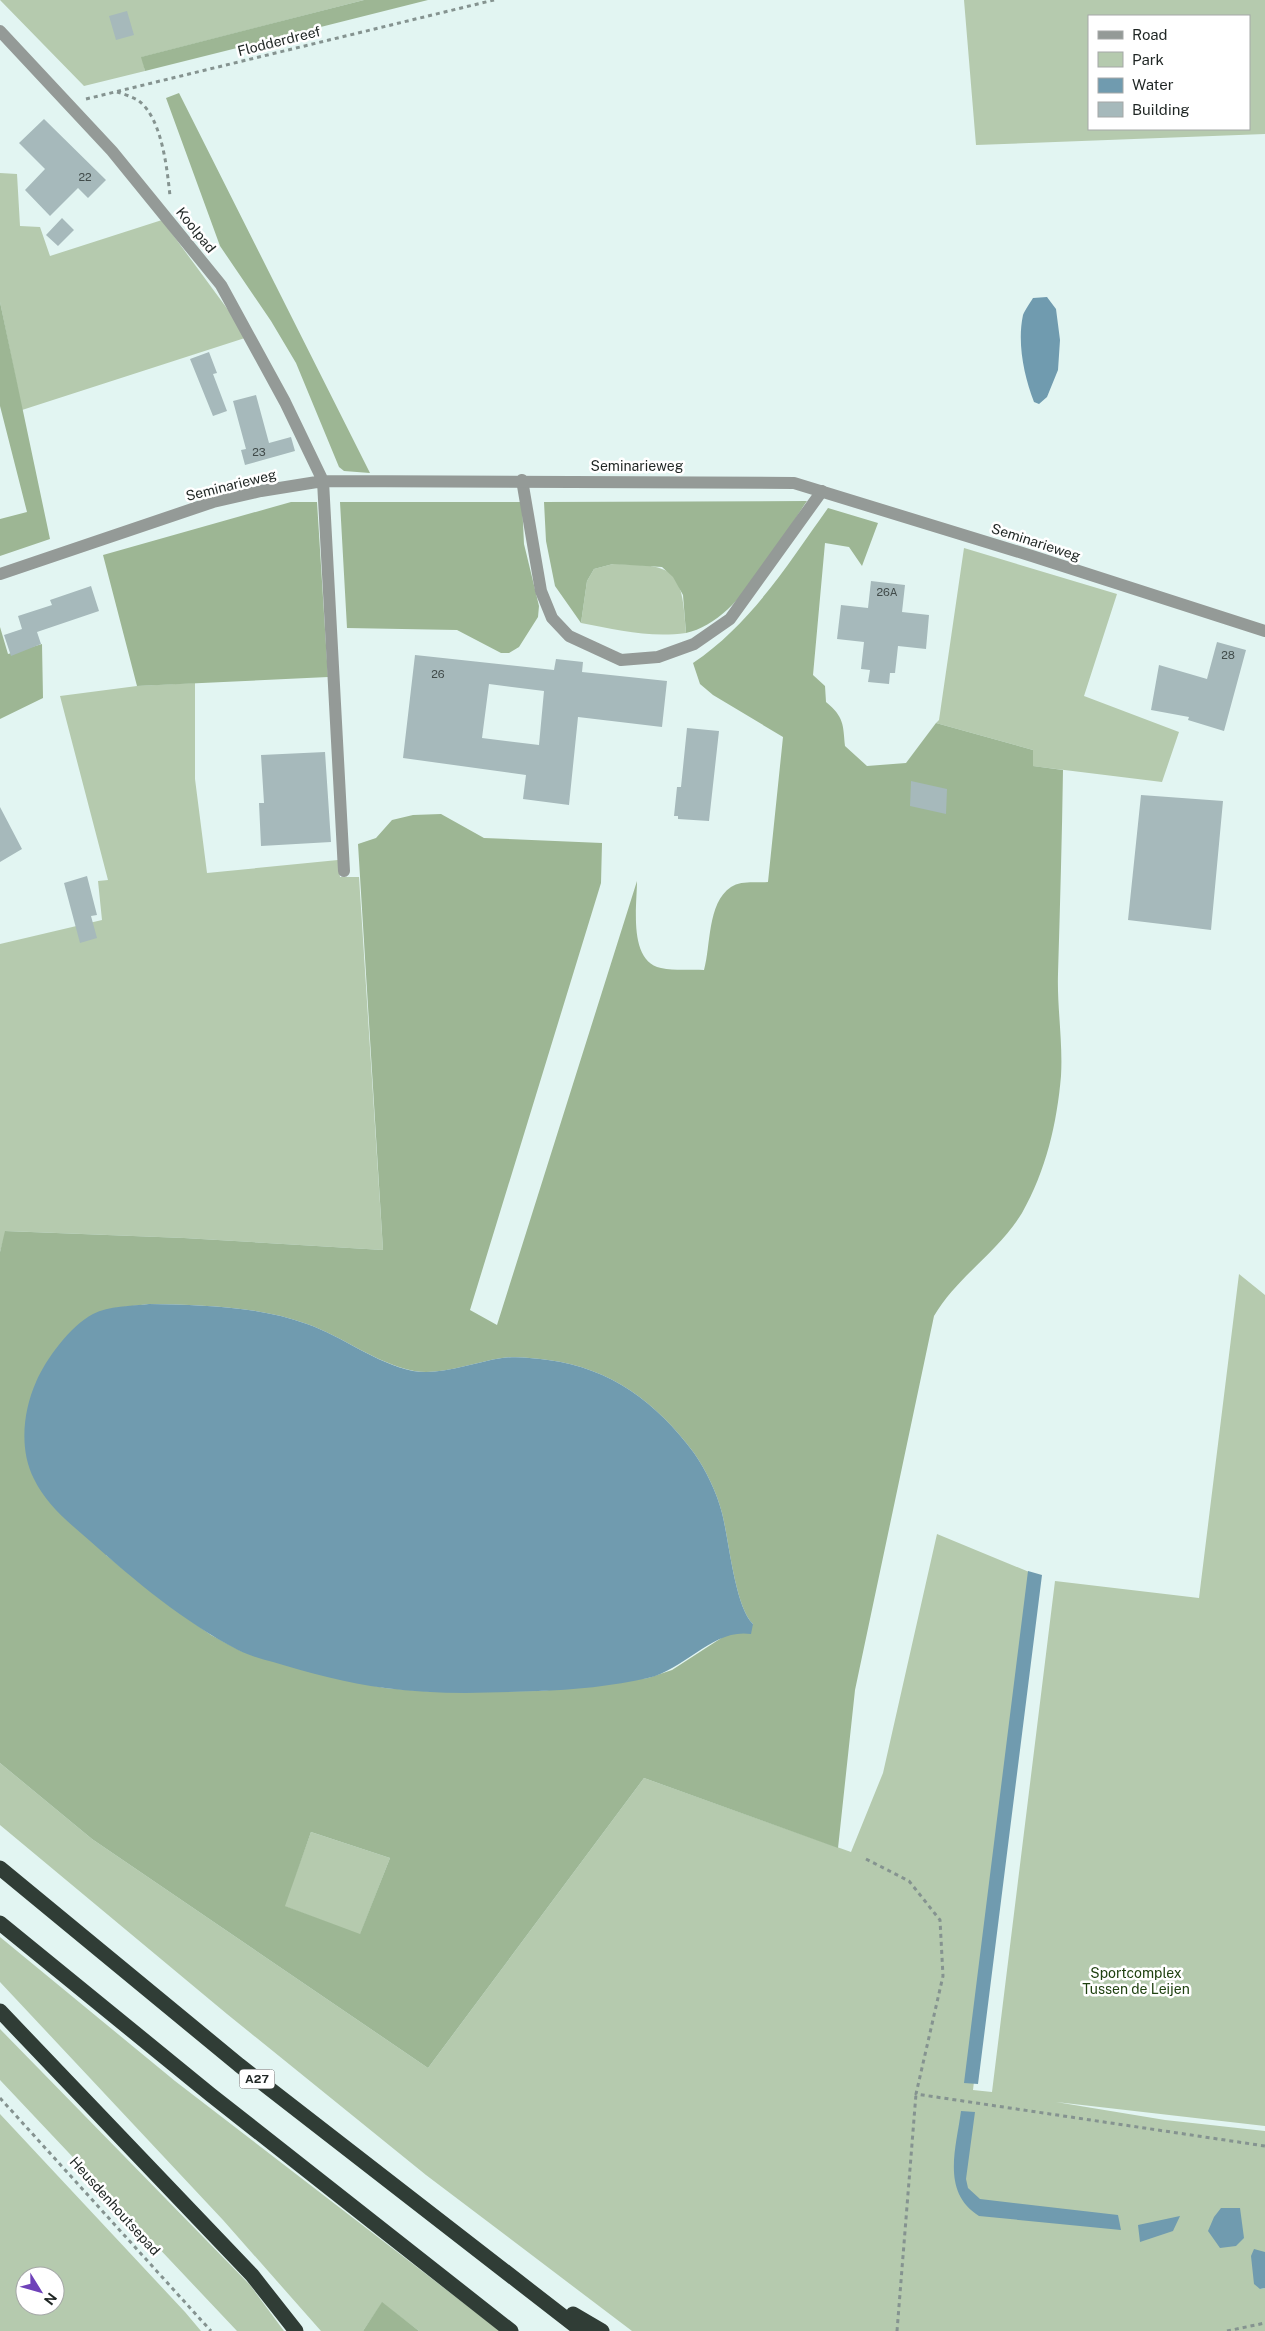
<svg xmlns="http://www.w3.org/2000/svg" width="1265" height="2331" viewBox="0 0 1265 2331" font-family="'Public Sans',sans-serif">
<rect width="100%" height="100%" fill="#e2f5f2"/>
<!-- green -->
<path fill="#b5caae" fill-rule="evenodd" d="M 0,0 L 364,0 L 142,57 L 145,71 L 84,86 Z
M 964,0 L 1265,0 L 1265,134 L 976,145 ZM 1249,16 L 1249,129 L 1089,129 L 1089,16 Z
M 0,173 L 17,174 L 20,226 L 40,227 L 50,256 L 162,220 L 248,337 L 22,410 L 0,302 Z
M 964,548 L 1117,594 L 1084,696 L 1179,732 L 1162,782 L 1032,766 L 1033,750 L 936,723 L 939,720 Z
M 613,564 C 676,565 682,568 686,633 C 650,638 617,630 581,623 L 587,581 L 594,569 Z
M 195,683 L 195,779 L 207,873 L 338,860 L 340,877 L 359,877 L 383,1250 L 184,1238 L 6,1231 L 0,1252 L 0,944 L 102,920 L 98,881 L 108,880 L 60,696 L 137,686 Z
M 1239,1274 L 1265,1295 L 1265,2126 L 1056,2102 L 1165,2120 L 1265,2131 L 1265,2252 L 1260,2252 L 1260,2289 L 1265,2288 L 1265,2331 L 632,2331 L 426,2175 L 227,2014 L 0,1825 L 0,1763 L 92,1839 L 428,2068 L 644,1778 L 851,1852 L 883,1773 L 937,1534 L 1034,1574 L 973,2090 L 992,2092 L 1055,1581 L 1199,1598 Z
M 311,1832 L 390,1858 L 360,1935 L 284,1906 Z
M 0,1937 L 175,2081 L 500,2331 L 419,2331 L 382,2303 L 363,2331 L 321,2331 L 223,2220 L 0,1982 Z
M 0,2029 L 250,2285 L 284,2331 L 237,2331 L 0,2080 Z
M 0,2114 L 185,2312 L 201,2331 L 0,2331 ZM 25,2276 L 55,2276 L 55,2306 L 25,2306 Z"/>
<!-- forest -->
<path fill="#9db694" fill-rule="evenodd" d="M 364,0 L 428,0 L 145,71 L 141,57 Z
M 179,93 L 370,473 L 344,471 L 339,467 L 296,363 L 271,321 L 220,246 L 166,98 Z
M 0,302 L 50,539 L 0,556 L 0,519 L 27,512 L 0,406 Z
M 807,501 C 779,542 737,623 686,633 L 683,595 L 673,577 L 662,567 L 613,564 L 594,569 L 587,581 L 581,623 L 555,586 L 546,541 L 544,502 Z
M 291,502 L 317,502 L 328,677 L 137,686 L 103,555 Z
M 340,502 L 522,502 L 524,544 L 539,606 L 538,617 L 519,647 L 509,653 L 501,653 L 457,630 L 347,628 Z
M 828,508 L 878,523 L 862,566 L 849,547 L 825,543 L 813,675 L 825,686 L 826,702 C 844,717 843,724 845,746 L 867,766 L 906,763 L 936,723 L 1033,750 L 1033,766 L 1063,770 C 1062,838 1060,906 1058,974 C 1057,1008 1063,1042 1061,1076 C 1057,1123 1046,1171 1022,1213 C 998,1252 957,1277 934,1316 L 855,1690 L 838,1848 L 644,1778 L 428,2068 L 92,1839 L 0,1763 L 0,1252 L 5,1231 L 184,1238 L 383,1250 L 358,844 L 376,838 L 392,820 L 413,815 L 441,814 L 484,838 L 602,843 L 601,883 L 470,1310 L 497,1325 L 637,881 C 637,906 628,961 661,968 C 675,971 691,969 704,970 C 711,946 707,903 731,887 C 741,880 756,883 768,882 L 783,737 L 713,695 L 700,684 L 693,663 C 751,624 788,564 828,508 ZM 149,1304 C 202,1305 257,1306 307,1324 C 344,1337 375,1363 414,1371 C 441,1376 474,1362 502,1358 C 517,1356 534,1358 548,1360 C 611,1368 657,1403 694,1453 C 706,1470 717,1493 722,1513 C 729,1540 735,1607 753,1624 L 739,1632 L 726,1635 L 672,1670 L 648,1678 L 541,1691 L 436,1692 L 385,1688 L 331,1677 L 241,1651 L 211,1635 L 163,1601 L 106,1555 L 116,1308 ZM 311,1832 L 390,1858 L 360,1934 L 285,1906 Z
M 0,627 L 8,654 L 42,644 L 43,698 L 0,719 Z
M 382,2302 L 419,2331 L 363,2331 Z"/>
<!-- water -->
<path fill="#709baf" d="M 1047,297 L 1056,309 L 1060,340 L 1058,370 L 1047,397 L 1039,404 L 1034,402 C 1024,376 1017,343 1023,315 C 1025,310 1030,303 1033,298 Z
M 149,1304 C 202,1305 257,1306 307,1324 C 344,1337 375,1363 413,1371 C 441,1376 474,1362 502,1358 C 517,1356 534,1358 548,1360 C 611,1368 657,1403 694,1453 C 706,1470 717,1493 722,1513 C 729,1540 735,1607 753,1624 L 751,1634 C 713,1628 686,1669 648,1678 C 614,1686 572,1690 538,1691 C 487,1693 435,1695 385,1688 C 347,1683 309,1673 273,1662 C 261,1659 248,1655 238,1650 C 184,1622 135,1581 90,1541 C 69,1523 46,1504 34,1479 C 19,1450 23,1411 36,1382 C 46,1359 70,1326 93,1314 C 109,1306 131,1306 149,1304 Z
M 1028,1571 L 1042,1575 L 978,2084 L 964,2083 Z
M 961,2111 L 975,2112 L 966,2179 L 968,2188 L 980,2199 L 1118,2215 L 1121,2230 L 979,2216 C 941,2192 956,2149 961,2111 Z
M 1221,2208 L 1240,2208 L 1244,2238 L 1236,2246 L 1220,2248 L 1208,2231 L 1214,2217 Z
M 1180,2216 L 1173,2231 L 1140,2242 L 1138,2225 Z
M 1254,2249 L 1265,2252 L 1265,2288 L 1260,2289 L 1254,2284 L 1251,2256 Z"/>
<!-- building -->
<path fill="#a6b9bb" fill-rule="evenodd" d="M 127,11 L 134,35 L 116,40 L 109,16 Z
M 44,119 L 106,180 L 88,198 L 78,188 L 50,216 L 25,190 L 45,169 L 19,143 Z
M 62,218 L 74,230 L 58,246 L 46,235 Z
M 209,352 L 217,373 L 213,374 L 227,411 L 213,416 L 190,359 Z
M 256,395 L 269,443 L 291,437 L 295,451 L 245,465 L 241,450 L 246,449 L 233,401 Z
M 871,581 L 905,585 L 902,612 L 929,615 L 926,649 L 898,646 L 895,673 L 890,673 L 889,684 L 868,682 L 870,670 L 861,669 L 864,642 L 837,639 L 841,605 L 868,608 Z
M 91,586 L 99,611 L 37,632 L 41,644 L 11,656 L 4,635 L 22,629 L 18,616 L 52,605 L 50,600 Z
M 1217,642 L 1246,650 L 1224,731 L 1188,720 L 1189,717 L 1151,710 L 1159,665 L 1207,679 Z
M 415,655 L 554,670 L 556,659 L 583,662 L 582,672 L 667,681 L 662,727 L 578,717 L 569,805 L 523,799 L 526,775 L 403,758 ZM 489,684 L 544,691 L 539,745 L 482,738 Z
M 687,728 L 719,731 L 709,821 L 678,819 L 678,816 L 674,816 L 677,787 L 681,787 Z
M 325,752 L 331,842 L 261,846 L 259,803 L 264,803 L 261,755 Z
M 911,781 L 947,789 L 946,814 L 910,806 Z
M 1141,795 L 1223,801 L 1211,930 L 1128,920 Z
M 0,807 L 22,849 L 0,862 Z
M 87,876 L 97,915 L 91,916 L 97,938 L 80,943 L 64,883 Z"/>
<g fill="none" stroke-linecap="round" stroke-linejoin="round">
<!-- path -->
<path stroke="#859390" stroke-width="3" stroke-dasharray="4 4" stroke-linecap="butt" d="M 117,92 C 124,94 133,97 139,101 C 162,119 167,168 170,196
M 86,99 L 494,0
M 866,1859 L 909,1881 L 940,1920 L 943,1976 L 916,2094 L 1265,2146
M 0,2098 L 211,2331
M 897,2331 L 916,2094
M 1227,2331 L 1265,2323"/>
<!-- pedestrian -->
<path stroke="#949a97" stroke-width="12" d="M 522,480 L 541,591 L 552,618 L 569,636 L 621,660 L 658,657 L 694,644 L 730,619 L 822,491"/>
<!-- minor -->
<path stroke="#949a97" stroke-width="12" d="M 0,31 L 112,151 L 221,285 L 285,402 L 323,481 L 344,871
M 0,574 L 213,502 L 261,491 L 323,481 L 794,483 L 1032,556 L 1265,631"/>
<!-- motorway -->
<path stroke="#303d36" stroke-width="15" d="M 0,1868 L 239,2065 L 582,2331
M 0,1923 L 211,2095 L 511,2331
M 0,2011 L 252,2275 L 296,2331
M 573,2314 L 602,2331"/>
</g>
<g text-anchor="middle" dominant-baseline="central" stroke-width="5" stroke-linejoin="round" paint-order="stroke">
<!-- number labels -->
<g font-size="11" fill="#414b4a">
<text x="85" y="177">22</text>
<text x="259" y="452">23</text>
<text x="887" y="592">26A</text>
<text x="1228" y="655">28</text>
<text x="438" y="674">26</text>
</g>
<!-- shield labels -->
<rect fill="#fff" stroke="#626766" stroke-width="1" x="239.5" y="2069.5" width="35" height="19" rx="4"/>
<g font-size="12" font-weight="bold" fill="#1f2624">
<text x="257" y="2079">A27</text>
</g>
<!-- street labels -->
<g font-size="14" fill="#1f2624" stroke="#fff">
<text transform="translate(279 41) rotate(-14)">Flodderdreef</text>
<text transform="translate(196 230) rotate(51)">Koolpad</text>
<text x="637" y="466">Seminarieweg</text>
<text transform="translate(231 485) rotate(-14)">Seminarieweg</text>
<text transform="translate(1036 542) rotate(18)">Seminarieweg</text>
<text transform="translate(115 2206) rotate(48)">Heusdenhoutsepad</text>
</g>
<!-- park labels -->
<g font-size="14" fill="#1f4110" stroke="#fff">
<text x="1136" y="1973">Sportcomplex<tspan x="1136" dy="16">Tussen de Leijen</tspan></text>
</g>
</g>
<!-- legend -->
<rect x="1088" y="15" width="162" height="115" fill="#ffffff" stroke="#a5a8a7"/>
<rect x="1098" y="31" width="25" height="8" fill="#949a97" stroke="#a5a8a7"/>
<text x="1132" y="40" font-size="15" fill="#1f2624">Road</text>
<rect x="1098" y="52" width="25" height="15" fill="#b5caae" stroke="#a5a8a7"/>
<text x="1132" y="65" font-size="15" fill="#1f2624">Park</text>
<rect x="1098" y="78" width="25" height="15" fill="#709baf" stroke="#a5a8a7"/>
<text x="1132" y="90" font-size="15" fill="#1f2624">Water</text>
<rect x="1098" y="102" width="25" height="15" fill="#a6b9bb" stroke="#a5a8a7"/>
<text x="1132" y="115" font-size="15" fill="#1f2624">Building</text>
<!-- north arrow -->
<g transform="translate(40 2291) rotate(127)"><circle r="24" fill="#ffffff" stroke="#a5a8a7"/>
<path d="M0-4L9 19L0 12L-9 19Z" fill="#6f42b9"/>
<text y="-8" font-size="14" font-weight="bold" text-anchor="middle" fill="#1f2624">N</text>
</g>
</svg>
